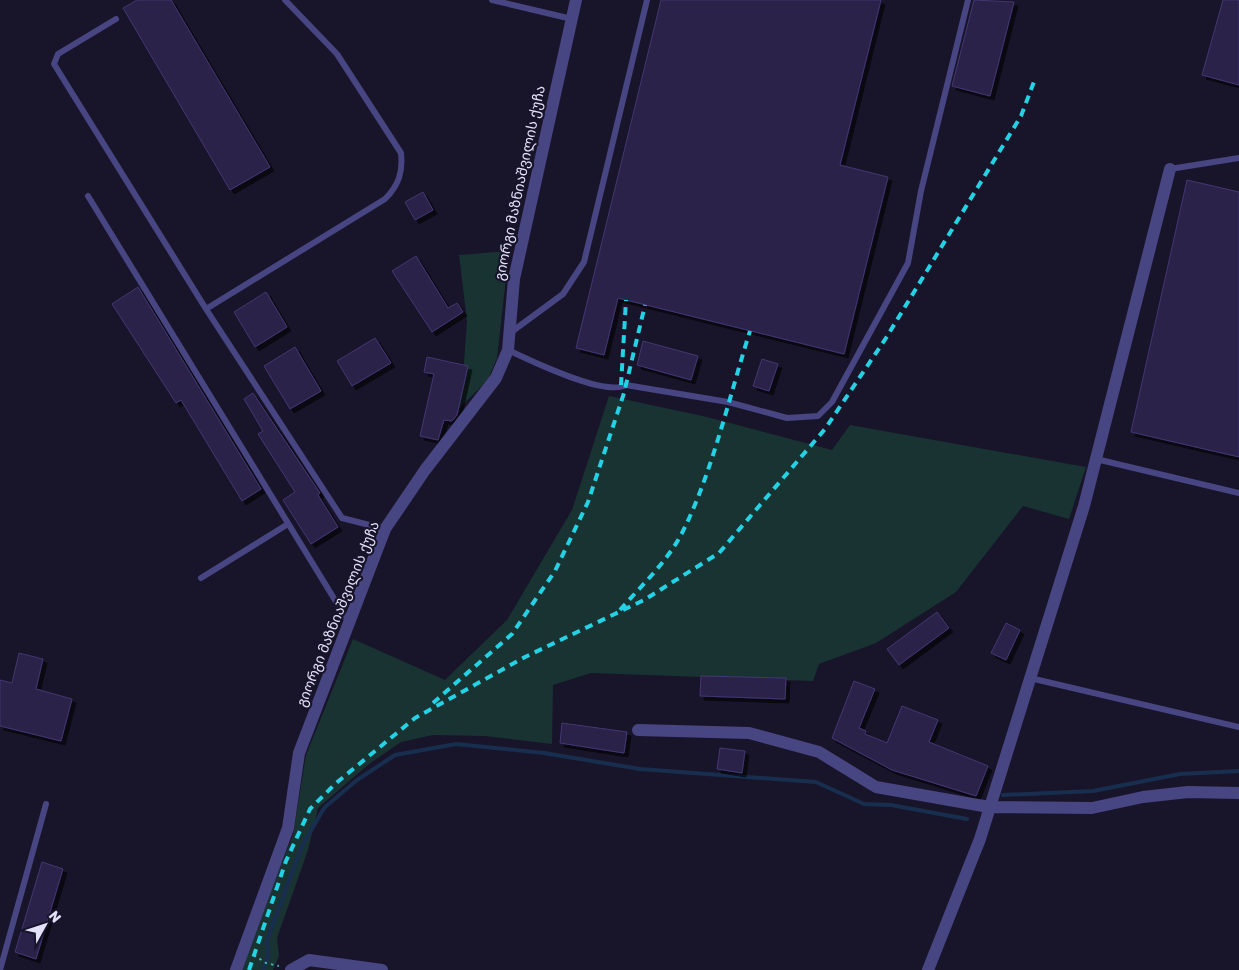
<svg xmlns="http://www.w3.org/2000/svg" width="1239" height="970" viewBox="0 0 1239 970" font-family="Rubik,'Noto Sans Georgian',sans-serif">
<defs>
<filter id="shadow"><feDropShadow dx="4" dy="4" stdDeviation="0" flood-color="#0009"/></filter>
</defs>
<rect width="100%" height="100%" fill="#18152a"/>
<!-- green -->
<path fill="#183332" d="M 509,251 L 497,358 L 488,380 L 446,421 L 462,391 L 467,321 L 459,255 Z
M 609,396 L 707,417 L 832,450 L 850,425 L 1086,467 L 1069,519 L 1023,506 L 956,592 L 876,643 L 819,664 L 813,681 L 591,673 L 553,685 L 552,744 L 485,736 L 433,735 L 401,742 L 369,764 L 318,808 L 308,850 L 277,938 L 279,956 L 273,970 L 239,970 L 293,835 L 306,755 L 353,639 L 445,680 L 507,620 L 572,510 Z"/>
<g fill="none" stroke-linecap="round" stroke-linejoin="round">
<!-- stream -->
<path stroke="#182e4f" stroke-width="4" d="M 1003,795 L 1093,791 L 1180,774 L 1239,771
M 263,970 L 268,957 L 267,940 L 302,846 L 324,808 L 357,780 L 395,755 L 456,744 L 544,753 L 640,769 L 816,782 L 864,804 L 891,805 L 967,819"/>
</g>
<!-- building -->
<path fill="#2a2349" stroke="#433772" filter="url(#shadow)" d="M 137,0 L 171,0 L 270,167 L 230,190 L 123,8 Z
M 661,0 L 881,0 L 840,165 L 888,177 L 844,354 L 618,298 L 604,355 L 576,348 Z
M 974,0 L 1014,2 L 990,96 L 952,86 Z
M 1223,0 L 1239,0 L 1239,85 L 1202,75 Z
M 1187,180 L 1239,192 L 1239,457 L 1131,432 Z
M 423,192 L 433,210 L 415,220 L 405,202 Z
M 416,256 L 448,308 L 457,303 L 463,312 L 432,332 L 392,271 Z
M 138,287 L 261,489 L 242,501 L 181,400 L 176,403 L 112,304 Z
M 266,292 L 287,327 L 255,347 L 234,312 Z
M 375,338 L 391,363 L 352,386 L 337,361 Z
M 643,341 L 698,356 L 691,380 L 637,365 Z
M 295,347 L 321,391 L 290,409 L 264,366 Z
M 427,357 L 468,366 L 457,415 L 452,421 L 444,420 L 438,440 L 420,436 L 434,374 L 424,372 Z
M 762,359 L 778,364 L 769,391 L 753,386 Z
M 253,393 L 320,493 L 318,495 L 338,527 L 311,544 L 283,500 L 295,492 L 258,434 L 263,431 L 244,399 Z
M 937,612 L 949,628 L 899,665 L 887,649 Z
M 1006,623 L 1020,630 L 1006,660 L 991,653 Z
M 19,653 L 43,659 L 36,689 L 72,699 L 61,741 L 0,726 L 0,680 L 12,683 Z
M 701,676 L 786,678 L 785,699 L 700,696 Z
M 854,681 L 875,689 L 859,728 L 866,731 L 865,734 L 887,743 L 902,706 L 938,720 L 929,742 L 988,766 L 976,796 L 892,770 L 832,738 Z
M 562,723 L 627,732 L 624,753 L 560,743 Z
M 720,748 L 745,751 L 742,773 L 717,769 Z
M 42,862 L 63,869 L 36,959 L 15,952 Z"/>
<g fill="none" stroke-linecap="round" stroke-linejoin="round">
<!-- path -->
<path stroke="#40b0aa" stroke-width="2" stroke-dasharray="2.5 4" stroke-linecap="butt" d="M 254,955 L 266,963 L 279,966"/>
<!-- service -->
<path stroke="#484583" stroke-width="6" d="M 492,0 L 572,19
M 116,19 L 58,54 L 54,64 L 206,309 L 342,518 L 385,529
M 1170,169 L 1239,158
M 88,196 L 349,623
M 206,309 L 385,199 C 399,185 403,172 401,153 L 337,54 L 285,0
M 510,333 L 563,294 L 584,262 L 647,0
M 508,350 C 529,360 605,397 626,385 L 728,402 L 787,418 L 818,416 L 832,402 L 908,263 L 921,191 L 968,0
M 1096,459 L 1239,493
M 201,578 L 288,524
M 1030,678 L 1239,727
M 0,970 L 46,804"/>
<!-- minor -->
<path stroke="#484583" stroke-width="12" d="M 638,730 L 749,733 L 819,752 L 876,787 L 989,807 L 1092,808 L 1143,797 L 1188,792 L 1239,793
M 291,970 L 309,960 L 382,970
M 928,970 L 980,839 L 1084,506 L 1170,169"/>
<!-- tertiary -->
<path stroke="#484583" stroke-width="12" d="M 236,970 L 288,828 L 299,753 L 385,529 L 425,470 L 496,378 L 508,350 L 514,279 L 576,0"/>
<!-- rail -->
<path stroke="#23d2e5" stroke-width="4" stroke-dasharray="8 6" stroke-linecap="butt" d="M 621,385 L 626,300
M 620,610 C 641,586 667,562 682,533 C 712,474 730,394 750,331
M 433,703 L 512,634 L 555,571 L 588,502 L 624,393 L 645,305
M 249,970 L 286,861 L 310,809 L 335,784 L 415,718 L 525,657 L 644,600 L 719,553 L 825,429 L 886,338 L 1021,116 L 1035,79"/>
</g>
<g text-anchor="middle" dominant-baseline="central" stroke-width="4.5" stroke-linejoin="round" paint-order="stroke">
<!-- street labels -->
<g font-size="14" fill="#e4e1fb" stroke="#18152a">
<text transform="translate(520 183) rotate(-78)">გიორგი მაზნიაშვილის ქუჩა</text>
<text transform="translate(338 614) rotate(-68)">გიორგი მაზნიაშვილის ქუჩა</text>
</g>
</g>
<!-- north arrow -->
<g transform="translate(45 925) rotate(50)" stroke="#18152a" stroke-width="4" paint-order="stroke">
<path d="M0-4L9 19L0 12L-9 19Z" fill="#e4e1fb"/>
<text y="-8" font-size="14" font-weight="bold" text-anchor="middle" fill="#e4e1fb">N</text>
</g>
</svg>
